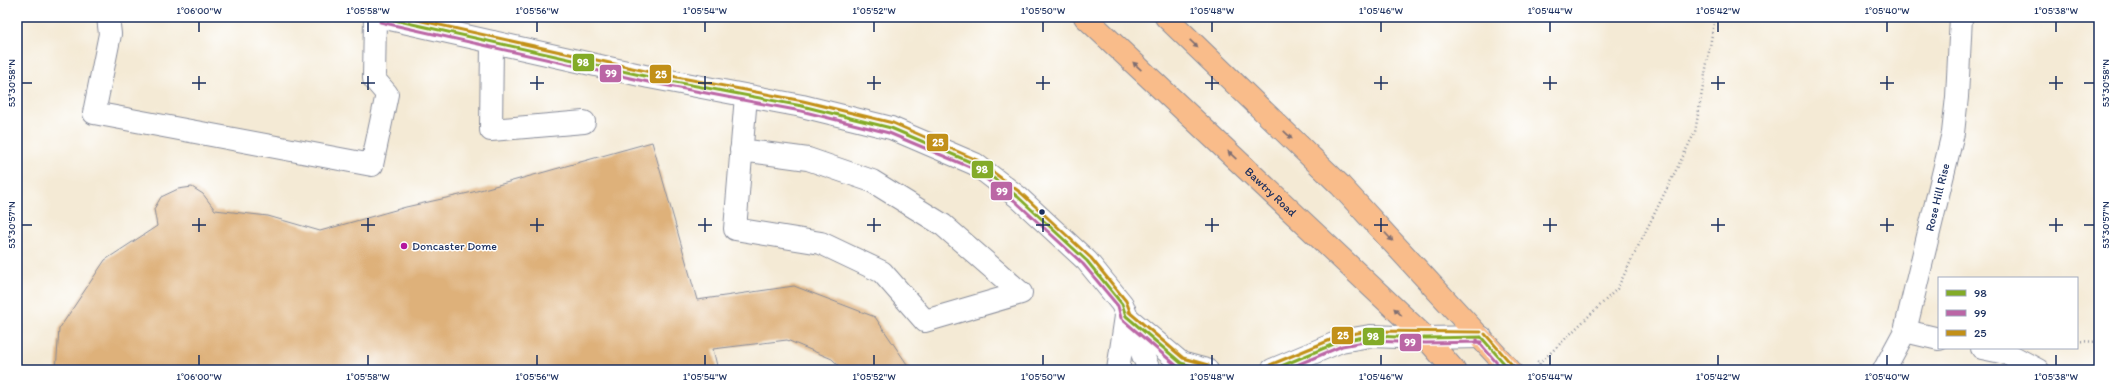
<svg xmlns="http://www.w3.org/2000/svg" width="2116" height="387" viewBox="0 0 2116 387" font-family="Itim,sans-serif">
<rect width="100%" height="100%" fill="#fff"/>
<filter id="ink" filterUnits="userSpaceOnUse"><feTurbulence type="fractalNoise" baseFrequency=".025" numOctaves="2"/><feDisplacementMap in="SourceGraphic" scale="8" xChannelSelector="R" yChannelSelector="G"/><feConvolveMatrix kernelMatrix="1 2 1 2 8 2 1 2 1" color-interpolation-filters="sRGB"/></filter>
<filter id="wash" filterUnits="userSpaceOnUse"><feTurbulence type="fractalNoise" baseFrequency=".012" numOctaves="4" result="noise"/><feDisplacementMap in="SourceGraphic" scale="16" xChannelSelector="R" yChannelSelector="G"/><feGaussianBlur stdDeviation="0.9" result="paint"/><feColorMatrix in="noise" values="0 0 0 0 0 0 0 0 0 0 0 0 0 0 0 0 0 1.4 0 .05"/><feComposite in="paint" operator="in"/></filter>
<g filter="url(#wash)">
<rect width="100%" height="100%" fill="#f4ead5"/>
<g id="blocks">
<!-- building -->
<path fill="#deb17a" d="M 652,142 L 697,300 L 794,286 L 875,317 L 911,370 L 843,370 L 832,359 L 787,340 L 713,349 L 718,370 L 56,370 L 59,329 L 105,260 L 157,226 L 154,209 L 161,197 L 178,189 L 192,187 L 203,194 L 215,210 L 268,216 L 320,231 L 406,207 L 473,192 Z"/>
</g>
</g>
<g filter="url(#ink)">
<use href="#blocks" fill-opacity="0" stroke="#888c9a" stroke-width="1"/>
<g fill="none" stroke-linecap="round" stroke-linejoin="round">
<defs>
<g id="minor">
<path d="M 108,17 L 110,34 L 94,113 L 372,165 L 387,94 L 374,79 L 375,17"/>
<path d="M 381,17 L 649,77 L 802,106 L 891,128 L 975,164 L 1018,197 L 1087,261 L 1122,304 L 1149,370"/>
<path d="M 492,42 L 491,130 L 584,122"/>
<path d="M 741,150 L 808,159 L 872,181 L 943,225 L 1021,293 L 925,321 L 882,272 L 821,243 L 735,229 L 746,96"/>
<path d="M 1130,320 L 1181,363 L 1207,370"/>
<path d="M 1905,331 L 1939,339"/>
<path d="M 1982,348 L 2006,353 L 2038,370"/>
<path d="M 1118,370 L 1126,316"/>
<path d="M 1272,370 L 1341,341 L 1370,336 L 1426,338 L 1481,337"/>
<path id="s1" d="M 1884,370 L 1905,331 L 1953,133 L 1957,97 L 1961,17"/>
</g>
<g id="highway">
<path id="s2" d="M 1085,17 L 1426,338 L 1454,370"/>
<path d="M 1166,17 L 1340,185 L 1510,370"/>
</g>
</defs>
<!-- minor casing -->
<use href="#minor" stroke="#888c9a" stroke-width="24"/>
<!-- highway casing -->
<use href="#highway" stroke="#888c9a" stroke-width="24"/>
<!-- path -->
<path stroke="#888c9a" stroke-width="2.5" stroke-dasharray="1 3" stroke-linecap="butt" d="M 17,18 L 18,17
M 2077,341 L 2099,342
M 1537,361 L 1545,370
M 1539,364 L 1617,289 L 1695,132 L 1715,17"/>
<!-- minor -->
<use href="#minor" stroke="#fff" stroke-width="22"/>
<!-- highway -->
<use href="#highway" stroke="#f9bc8a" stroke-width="22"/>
<defs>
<path id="bus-1" d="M 381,17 L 649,77 L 802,106 L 891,128 L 975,164 L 1018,197 L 1087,261 L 1122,304 L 1126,316
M 1126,316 L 1181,363 L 1207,370
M 1481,337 L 1510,370
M 1272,370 L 1341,341 L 1370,336 L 1426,338 L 1481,337"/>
<path id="bus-2" d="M 380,22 L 648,82 L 801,111 L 889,133 L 972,168 L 1015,201 L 1083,264 L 1118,306 L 1121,318
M 1123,320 L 1178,367 L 1188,370
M 1477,340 L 1503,370
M 1285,370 L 1342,346 L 1370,341 L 1426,343 L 1481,342"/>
<path id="bus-3" d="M 404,17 L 650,72 L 803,101 L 893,123 L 977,160 L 1021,193 L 1091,258 L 1126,301 L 1131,314
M 1129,312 L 1183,358 L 1208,365
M 1485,334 L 1514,367
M 1270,365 L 1340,336 L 1369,331 L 1481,332"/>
</defs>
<!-- bus-1 casing -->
<use href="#bus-1" stroke="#fff" stroke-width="6"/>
<!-- bus-2 casing -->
<use href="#bus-2" stroke="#fff" stroke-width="6"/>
<!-- bus-3 casing -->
<use href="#bus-3" stroke="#fff" stroke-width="6"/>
<!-- bus-1 -->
<use href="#bus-1" stroke="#83ab28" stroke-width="3"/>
<!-- bus-2 -->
<use href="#bus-2" stroke="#bb66a5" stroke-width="3"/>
<!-- bus-3 -->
<use href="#bus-3" stroke="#c29018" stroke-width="3"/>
</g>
<!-- one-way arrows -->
<defs><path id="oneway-solid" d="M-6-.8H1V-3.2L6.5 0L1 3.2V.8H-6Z"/></defs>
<g fill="#7f6e72">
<use href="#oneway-solid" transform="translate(1194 44) rotate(44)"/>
<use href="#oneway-solid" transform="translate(1137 66) rotate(-137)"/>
<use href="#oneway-solid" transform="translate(1288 135) rotate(44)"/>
<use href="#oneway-solid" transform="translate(1232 155) rotate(-137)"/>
<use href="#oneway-solid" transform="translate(1389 237) rotate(47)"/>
<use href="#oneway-solid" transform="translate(1398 312) rotate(-137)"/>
</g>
</g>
<!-- ticks -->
<path fill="none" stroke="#1b2f5e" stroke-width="1.5" d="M 199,22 L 199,32M 368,22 L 368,32M 537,22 L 537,32M 705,22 L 705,32M 874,22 L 874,32M 1043,22 L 1043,32M 1212,22 L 1212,32M 1381,22 L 1381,32M 1550,22 L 1550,32M 1718,22 L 1718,32M 1887,22 L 1887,32M 2056,22 L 2056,32M 199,76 L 199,90M 368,76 L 368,90M 537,76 L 537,90M 705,76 L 705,90M 874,76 L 874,90M 1043,76 L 1043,90M 1212,76 L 1212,90M 1381,76 L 1381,90M 1550,76 L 1550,90M 1718,76 L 1718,90M 1887,76 L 1887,90M 2056,76 L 2056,90M 22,83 L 32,83M 192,83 L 206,83M 361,83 L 375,83M 530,83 L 544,83M 698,83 L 712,83M 867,83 L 881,83M 1036,83 L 1050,83M 1205,83 L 1219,83M 1374,83 L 1388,83M 1543,83 L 1557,83M 1711,83 L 1725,83M 1880,83 L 1894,83M 2049,83 L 2063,83M 2084,83 L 2094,83M 199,218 L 199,232M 368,218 L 368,232M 537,218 L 537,232M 705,218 L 705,232M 874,218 L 874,232M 1043,218 L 1043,232M 1212,218 L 1212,232M 1381,218 L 1381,232M 1550,218 L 1550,232M 1718,218 L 1718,232M 1887,218 L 1887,232M 2056,218 L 2056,232M 22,225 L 32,225M 192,225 L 206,225M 361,225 L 375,225M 530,225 L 544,225M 698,225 L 712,225M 867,225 L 881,225M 1036,225 L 1050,225M 1205,225 L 1219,225M 1374,225 L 1388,225M 1543,225 L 1557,225M 1711,225 L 1725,225M 1880,225 L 1894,225M 2049,225 L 2063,225M 2084,225 L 2094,225M 199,355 L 199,365M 368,355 L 368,365M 537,355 L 537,365M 705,355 L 705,365M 874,355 L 874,365M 1043,355 L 1043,365M 1212,355 L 1212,365M 1381,355 L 1381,365M 1550,355 L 1550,365M 1718,355 L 1718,365M 1887,355 L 1887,365M 2056,355 L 2056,365"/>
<!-- markers -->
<circle fill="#1b2f5e" stroke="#fff" stroke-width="1.5" cx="1042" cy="212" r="3.5"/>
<circle fill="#b5179e" stroke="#fff" stroke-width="1.5" cx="404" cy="246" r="4"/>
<g text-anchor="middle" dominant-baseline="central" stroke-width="3" stroke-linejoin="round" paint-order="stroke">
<!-- street labels -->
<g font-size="12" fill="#1b2f5e" stroke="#fff">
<text stroke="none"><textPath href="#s2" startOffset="255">Bawtry Road</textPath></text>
<text stroke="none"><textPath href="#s1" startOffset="182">Rose Hill Rise</textPath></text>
</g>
<!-- poi labels -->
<g font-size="12" fill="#1b2f5e" stroke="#fff" text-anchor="start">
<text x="412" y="246">Doncaster Dome</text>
</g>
</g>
<g stroke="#fff" stroke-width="1.5">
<rect x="572" y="53" width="23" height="19" rx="4" fill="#83ab28"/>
<rect x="599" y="64" width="23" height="19" rx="4" fill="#bb66a5"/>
<rect x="649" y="64" width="23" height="20" rx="4" fill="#c29018"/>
<rect x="926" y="133" width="23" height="19" rx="4" fill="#c29018"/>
<rect x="971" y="160" width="23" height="19" rx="4" fill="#83ab28"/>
<rect x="990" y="181" width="23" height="20" rx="4" fill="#bb66a5"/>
<rect x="1331" y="326" width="23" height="19" rx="4" fill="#c29018"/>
<rect x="1362" y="327" width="23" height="19" rx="4" fill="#83ab28"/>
<rect x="1399" y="333" width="23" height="19" rx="4" fill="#bb66a5"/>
</g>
<g font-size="11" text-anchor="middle" font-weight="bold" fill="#fff">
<text x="583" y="66">98</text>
<text x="611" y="77">99</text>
<text x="661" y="78">25</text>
<text x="938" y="146">25</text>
<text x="982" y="173">98</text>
<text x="1002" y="195">99</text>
<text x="1343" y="339">25</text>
<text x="1373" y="340">98</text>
<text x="1410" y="346">99</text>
</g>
<!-- margin -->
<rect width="2116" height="387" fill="none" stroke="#fff" stroke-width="44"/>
<!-- legend -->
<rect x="1938" y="277" width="140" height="72" fill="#ffffff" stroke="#a4acbf"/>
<rect x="1946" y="290" width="20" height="6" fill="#83ab28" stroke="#a4acbf"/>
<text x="1974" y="297" font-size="12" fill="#1b2f5e">98</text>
<rect x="1946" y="310" width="20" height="6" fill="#bb66a5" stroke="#a4acbf"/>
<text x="1974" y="317" font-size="12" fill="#1b2f5e">99</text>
<rect x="1946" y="330" width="20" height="6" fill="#c29018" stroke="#a4acbf"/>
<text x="1974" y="337" font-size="12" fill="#1b2f5e">25</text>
<rect x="22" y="22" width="2072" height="343" fill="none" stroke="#1b2f5e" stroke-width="1.5"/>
<g font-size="10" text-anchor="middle" fill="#1b2f5e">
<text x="199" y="14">1°06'00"W</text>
<text x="368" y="14">1°05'58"W</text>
<text x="537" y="14">1°05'56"W</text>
<text x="705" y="14">1°05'54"W</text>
<text x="874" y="14">1°05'52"W</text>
<text x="1043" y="14">1°05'50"W</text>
<text x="1212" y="14">1°05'48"W</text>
<text x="1381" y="14">1°05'46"W</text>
<text x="1550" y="14">1°05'44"W</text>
<text x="1718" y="14">1°05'42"W</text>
<text x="1887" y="14">1°05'40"W</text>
<text x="2056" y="14">1°05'38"W</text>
<text transform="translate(11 83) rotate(-90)" y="4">53°30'58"N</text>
<text transform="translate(2105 83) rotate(-90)" y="4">53°30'58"N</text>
<text transform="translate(11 225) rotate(-90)" y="4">53°30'57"N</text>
<text transform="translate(2105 225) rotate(-90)" y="4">53°30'57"N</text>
<text x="199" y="380">1°06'00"W</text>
<text x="368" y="380">1°05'58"W</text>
<text x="537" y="380">1°05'56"W</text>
<text x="705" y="380">1°05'54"W</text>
<text x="874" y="380">1°05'52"W</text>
<text x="1043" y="380">1°05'50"W</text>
<text x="1212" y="380">1°05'48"W</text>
<text x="1381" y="380">1°05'46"W</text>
<text x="1550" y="380">1°05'44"W</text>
<text x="1718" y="380">1°05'42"W</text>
<text x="1887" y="380">1°05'40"W</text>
<text x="2056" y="380">1°05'38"W</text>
</g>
</svg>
